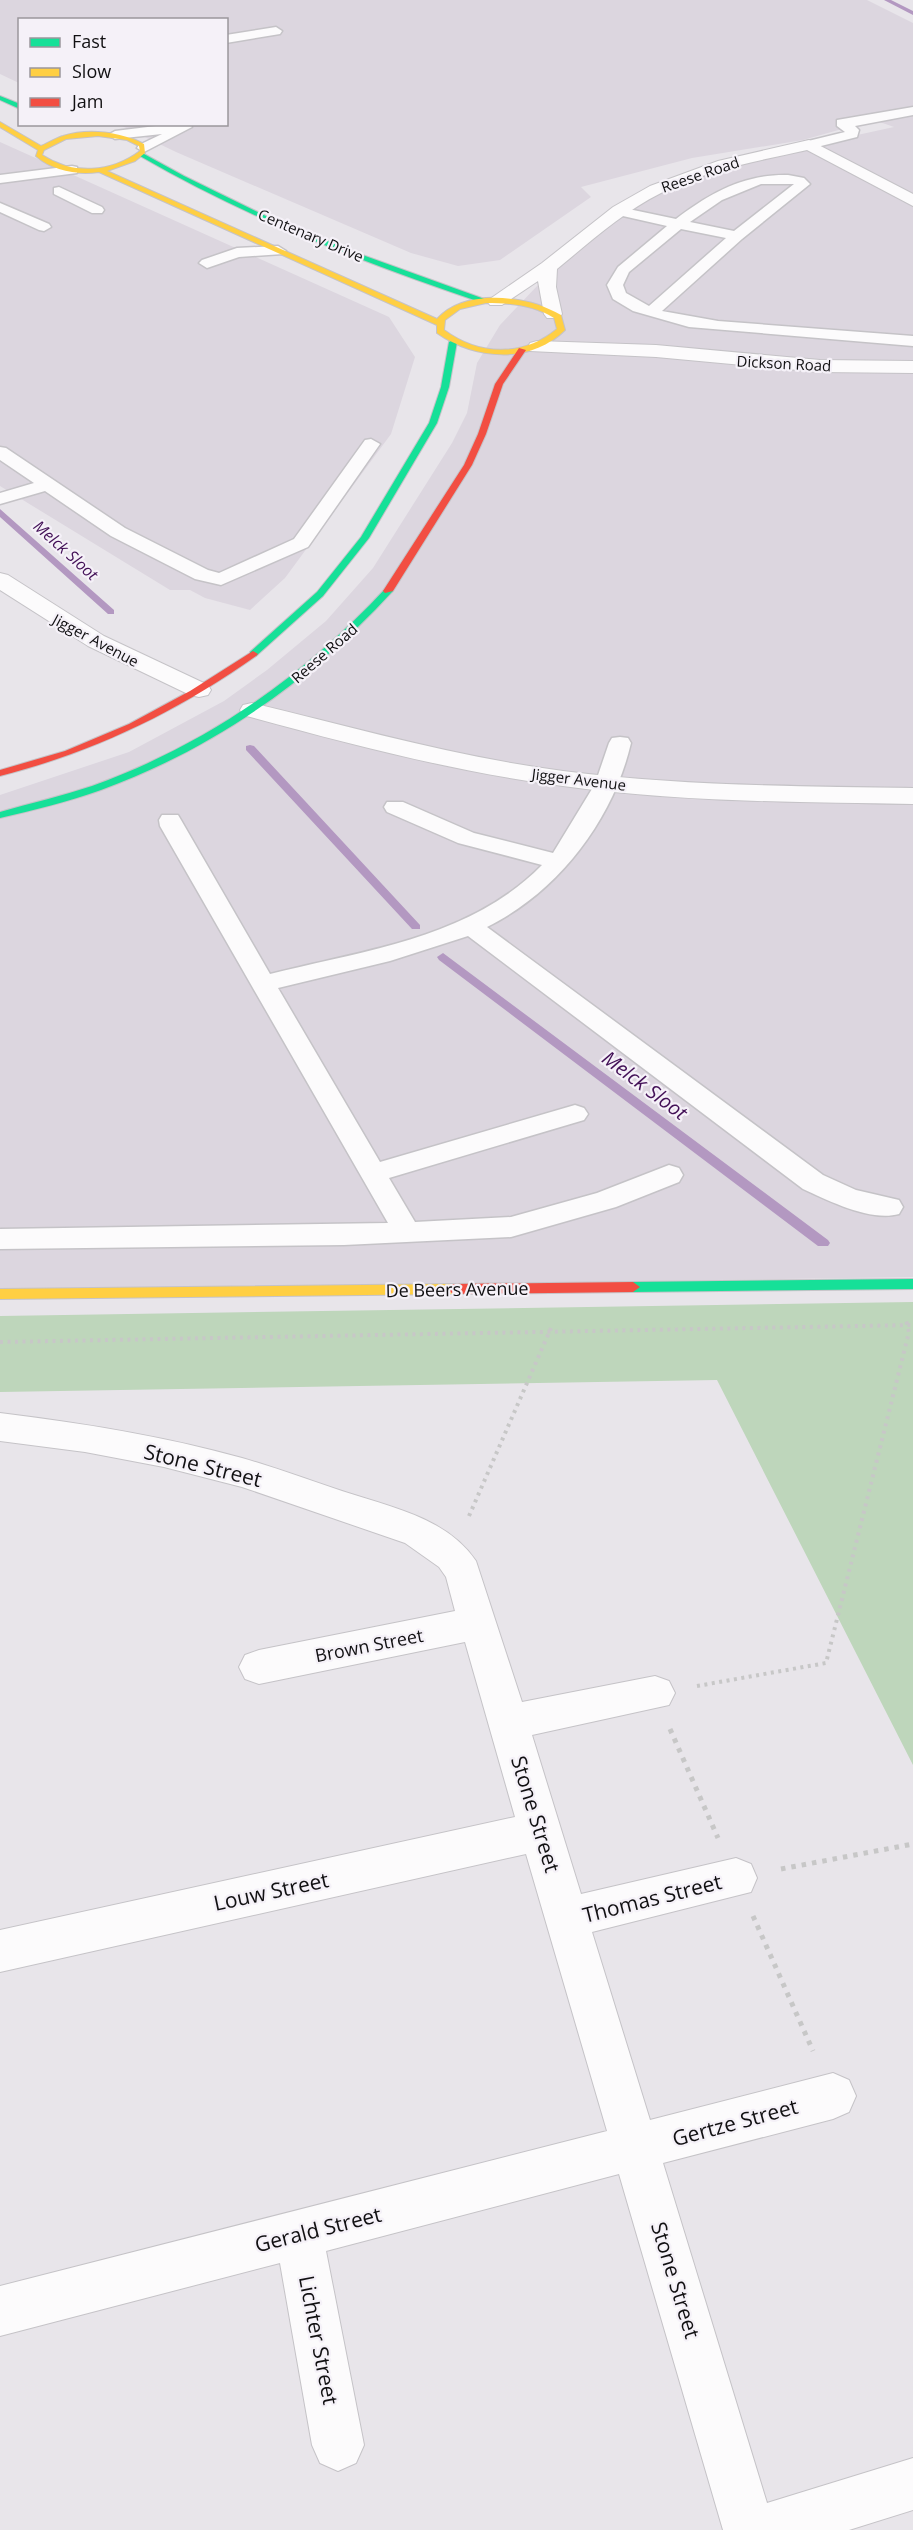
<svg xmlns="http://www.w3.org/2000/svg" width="913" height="2530" viewBox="0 0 913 2530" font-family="'Open Sans',sans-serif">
<rect width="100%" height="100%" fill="#e8e5ea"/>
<!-- built -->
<path fill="#dcd6df" d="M 0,0 L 867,0 L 913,23 L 913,1277 L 0,1291 L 0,795 L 129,752 L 224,701 L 267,670 L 326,621 L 373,568 L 452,443 L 467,413 L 477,363 L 500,325 L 579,242 L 641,198 L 724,164 L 894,127 L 874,120 L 803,140 L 692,158 L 581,187 L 591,197 L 500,260 L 458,266 L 411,253 L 176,152 L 120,125 L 226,124 L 226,20 L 20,20 L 19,83 L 0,74 Z
M 0,142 L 389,317 L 415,357 L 391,434 L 285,578 L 250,610 L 205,598 L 190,590 L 170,590 L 0,486 Z"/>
<!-- green -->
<path fill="#bed6bb" d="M 913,1302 L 913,1765 L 717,1380 L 0,1392 L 0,1316 Z"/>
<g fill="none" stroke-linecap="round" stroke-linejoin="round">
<!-- stream -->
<path fill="#b398c1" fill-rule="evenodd" d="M 884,0 L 891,0 L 913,11 L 913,15 Z
M 0,509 L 114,610 L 114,614 L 108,614 L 0,517 Z
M 250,745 L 254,746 L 420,925 L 420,929 L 412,929 L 246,750 L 246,746 Z
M 443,953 L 828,1240 L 830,1243 L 828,1246 L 818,1246 L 439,960 L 437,957 Z"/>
<defs>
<path id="lane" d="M 276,27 L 282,31 L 280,34 L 226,43 L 226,35 Z
M 913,107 L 913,115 L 855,126 L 859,130 L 857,137 L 809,149 L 802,145 L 804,142 L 845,132 L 837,126 L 837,120 Z
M 172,124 L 190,124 L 192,127 L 144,152 L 137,148 L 139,145 L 162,134 L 115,139 L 108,135 L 115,131 Z
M 72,166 L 77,167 L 77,173 L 0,183 L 0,175 Z
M 788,175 L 804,178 L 810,184 L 742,239 L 662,311 L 718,321 L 913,336 L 913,346 L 689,327 L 633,311 L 613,299 L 607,285 L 618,267 L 667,226 L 614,214 L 612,211 L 614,208 L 619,207 L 676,219 C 710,193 744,174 788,175 ZM 761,184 L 794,184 L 734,231 L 690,222 L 722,200 ZM 681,229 L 726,238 L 649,306 L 626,293 L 623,285 L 629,272 Z
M 59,187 L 102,207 L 104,210 L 102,213 L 92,213 L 54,194 L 54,188 Z
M 0,203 L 49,224 L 51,227 L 44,231 L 39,230 L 0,212 Z
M 278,246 L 286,251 L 283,254 L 239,257 L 207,268 L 199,263 L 202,260 L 237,248 Z
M 371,439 L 380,444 L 308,547 L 221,585 L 195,579 L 111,536 L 45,491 L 0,504 L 0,493 L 34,483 L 0,460 L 0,447 L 6,448 L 125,528 L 208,570 L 219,573 L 294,539 L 365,440 Z
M 620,737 L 628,738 L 631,743 C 613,820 558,892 487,927 L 823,1175 L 856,1190 L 899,1200 L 903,1207 L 899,1214 C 871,1222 829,1201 803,1189 L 468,936 L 390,961 L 278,988 L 380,1162 L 575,1105 L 584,1108 L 588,1114 L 584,1120 L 389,1178 L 415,1222 L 511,1217 L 597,1193 L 669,1165 L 679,1168 L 683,1175 L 679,1182 L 616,1207 L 511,1237 L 344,1245 L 0,1249 L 0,1229 L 388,1223 L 160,826 L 159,820 L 162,815 L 178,815 L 181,820 L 270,974 C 365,950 471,938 542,865 L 458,843 L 387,812 L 384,807 L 387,802 L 403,802 L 474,833 L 553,853 L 595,784 L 609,743 L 612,738 Z"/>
<path id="street" d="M 809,140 L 913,194 L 913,206 L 807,150 C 758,161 706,170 661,193 C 623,212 590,242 557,269 L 556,287 L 562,314 L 559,318 L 547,318 L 544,314 L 538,281 L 502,305 L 490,305 L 487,301 L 542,263 L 613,207 L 650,186 L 718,161 Z
M 537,341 L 656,345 L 820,360 L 913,361 L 913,373 L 820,372 L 656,357 L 530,351 L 528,347 L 530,343 Z
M 0,573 L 8,575 L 104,636 L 208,685 L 211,690 L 208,695 L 199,697 L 190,695 L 88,646 L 0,590 Z
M 252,703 C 355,728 457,757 563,771 C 679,786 796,786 913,788 L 913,804 C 796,802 679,802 563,786 C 455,772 349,744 243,715 L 240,710 L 243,705 Z
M 0,1413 C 82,1423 163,1436 242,1458 C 276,1468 309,1480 342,1491 C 390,1507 446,1517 476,1561 L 522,1702 L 655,1676 L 669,1681 L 675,1693 L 669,1705 L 532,1735 L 581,1894 L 736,1858 L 751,1864 L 757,1878 L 751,1892 L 592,1932 L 650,2120 L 833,2073 L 849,2080 L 856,2096 L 849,2112 L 833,2119 L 663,2163 L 767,2503 L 913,2458 L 913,2510 L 849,2530 L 723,2530 L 619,2174 L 326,2251 L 364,2445 L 356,2463 L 338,2471 L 320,2463 L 312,2445 L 280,2263 L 0,2336 L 0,2286 L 607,2131 L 526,1854 L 0,1972 L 0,1930 L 515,1817 L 465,1642 L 259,1684 L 245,1679 L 239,1667 L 245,1655 L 259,1650 L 455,1611 L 446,1577 L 439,1567 L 405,1543 L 242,1487 L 164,1467 L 85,1452 L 0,1441 Z"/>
<path id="fast" d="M 0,96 L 20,104 L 20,109 L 0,100 Z
M 140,154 L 144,154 L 184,176 L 268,217 L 357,253 L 490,301 L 483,303 C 365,263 248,219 140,156 Z
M 453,340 L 457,342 L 449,387 L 437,423 L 369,538 L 323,596 L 256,656 L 250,656 L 250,652 L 317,592 L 361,537 L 429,423 L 441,387 L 449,342 Z
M 388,588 L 393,591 L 391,593 C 310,681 213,749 101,790 C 68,802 34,810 0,818 L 0,812 C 31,803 62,796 92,786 C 206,745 303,677 385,589 Z
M 913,1279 L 913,1289 L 633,1292 L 626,1287 L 633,1282 Z"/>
<path id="slow" d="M 0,122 L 41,146 C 48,143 56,138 63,136 C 88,128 122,132 144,144 L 145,153 L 135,161 L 107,171 L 437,319 C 466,288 527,295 561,315 L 565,330 C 530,365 474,359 437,333 L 437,325 L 99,172 C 77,175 53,171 36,156 L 38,150 L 0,127 ZM 98,136 L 127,140 L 139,146 L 140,151 C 111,173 73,175 42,155 L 44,150 L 66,139 ZM 486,303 C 511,303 533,305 554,318 L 557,329 C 523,357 479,356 444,330 L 445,320 L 460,309 Z
M 453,1284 L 460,1289 L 453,1294 L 0,1299 L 0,1289 Z"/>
<path id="jam" d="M 519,348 L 526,350 L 503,384 L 486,434 L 472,465 L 393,591 L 385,593 L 383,591 L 464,465 L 478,434 L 495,384 Z
M 253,651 L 258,654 L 256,656 C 177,712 94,752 0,776 L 0,770 L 65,751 L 129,724 L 190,691 Z
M 633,1282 L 640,1287 L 633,1292 L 453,1294 L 446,1289 L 453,1284 Z"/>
</defs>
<!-- lane casing -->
<use href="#lane" stroke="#c5c3c7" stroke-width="3"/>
<!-- street casing -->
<use href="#street" stroke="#c5c3c7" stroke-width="2"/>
<!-- fast casing -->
<use href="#fast" stroke="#c5c3c7" stroke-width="2"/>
<!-- slow casing -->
<use href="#slow" stroke="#c5c3c7" stroke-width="2"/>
<!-- jam casing -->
<use href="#jam" stroke="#c5c3c7" stroke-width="2"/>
<!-- path-far1 -->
<path stroke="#c7c7c7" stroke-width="4" stroke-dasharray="3 4.5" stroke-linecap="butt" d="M 0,1342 L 913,1325
M 469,1516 L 551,1328
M 697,1686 L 826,1663 L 909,1332 L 906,1320"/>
<!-- path -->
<path stroke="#c7c7c7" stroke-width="5" stroke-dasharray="4.5 6" stroke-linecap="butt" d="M 670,1729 L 718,1838
M 781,1869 L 913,1844
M 753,1916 L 813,2051"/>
<!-- lane -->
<use href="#lane" fill="#fcfbfc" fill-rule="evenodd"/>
<!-- street -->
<use href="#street" fill="#fcfbfc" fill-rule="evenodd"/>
<!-- fast -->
<use href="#fast" fill="#16e098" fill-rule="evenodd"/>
<!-- slow -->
<use href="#slow" fill="#ffcf43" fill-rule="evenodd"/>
<!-- jam -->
<use href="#jam" fill="#f24e42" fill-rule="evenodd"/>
</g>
<g text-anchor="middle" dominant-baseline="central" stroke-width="4.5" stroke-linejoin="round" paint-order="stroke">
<!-- far-street labels -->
<g font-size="15" fill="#111012" stroke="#f5f1f8">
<text transform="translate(700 174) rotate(-19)">Reese Road</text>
<text transform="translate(311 235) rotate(23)">Centenary Drive</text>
<text transform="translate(784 363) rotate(3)">Dickson Road</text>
<text transform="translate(96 640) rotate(28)">Jigger Avenue</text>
<text transform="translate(324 653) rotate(-41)">Reese Road</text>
<text transform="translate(579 779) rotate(7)">Jigger Avenue</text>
</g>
<!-- far-water labels -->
<g font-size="16" font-style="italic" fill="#431157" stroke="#f5f1f8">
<text transform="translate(66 550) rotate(42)">Melck Sloot</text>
</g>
<!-- street labels -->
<g font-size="18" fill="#111012" stroke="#f5f1f8">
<text transform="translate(457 1289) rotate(-1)">De Beers Avenue</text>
<text transform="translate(369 1645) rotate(-11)">Brown Street</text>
</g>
<!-- water labels -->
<g font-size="20" font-style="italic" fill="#431157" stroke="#f5f1f8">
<text transform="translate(645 1085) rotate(37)">Melck Sloot</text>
</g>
<!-- near-street labels -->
<g font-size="21" fill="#111012" stroke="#f5f1f8">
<text transform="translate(203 1465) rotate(14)">Stone Street</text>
<text transform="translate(536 1814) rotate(73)">Stone Street</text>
<text transform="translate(271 1891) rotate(-12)">Louw Street</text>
<text transform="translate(652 1898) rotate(-14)">Thomas Street</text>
<text transform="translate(735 2122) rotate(-15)">Gertze Street</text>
<text transform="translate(318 2229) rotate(-14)">Gerald Street</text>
<text transform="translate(676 2280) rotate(73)">Stone Street</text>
<text transform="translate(319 2340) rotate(79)">Lichter Street</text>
</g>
</g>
<!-- legend -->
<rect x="18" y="18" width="210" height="108" fill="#f5f1f8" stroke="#9a979c" stroke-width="1.5"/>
<rect x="30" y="38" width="30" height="9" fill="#16e098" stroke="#9a979c" stroke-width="1.5"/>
<text x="72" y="48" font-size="18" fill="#111012">Fast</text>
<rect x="30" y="68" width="30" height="9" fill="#ffcf43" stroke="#9a979c" stroke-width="1.5"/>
<text x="72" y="78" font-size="18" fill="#111012">Slow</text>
<rect x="30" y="98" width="30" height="9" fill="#f24e42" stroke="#9a979c" stroke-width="1.5"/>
<text x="72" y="108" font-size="18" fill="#111012">Jam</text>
</svg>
